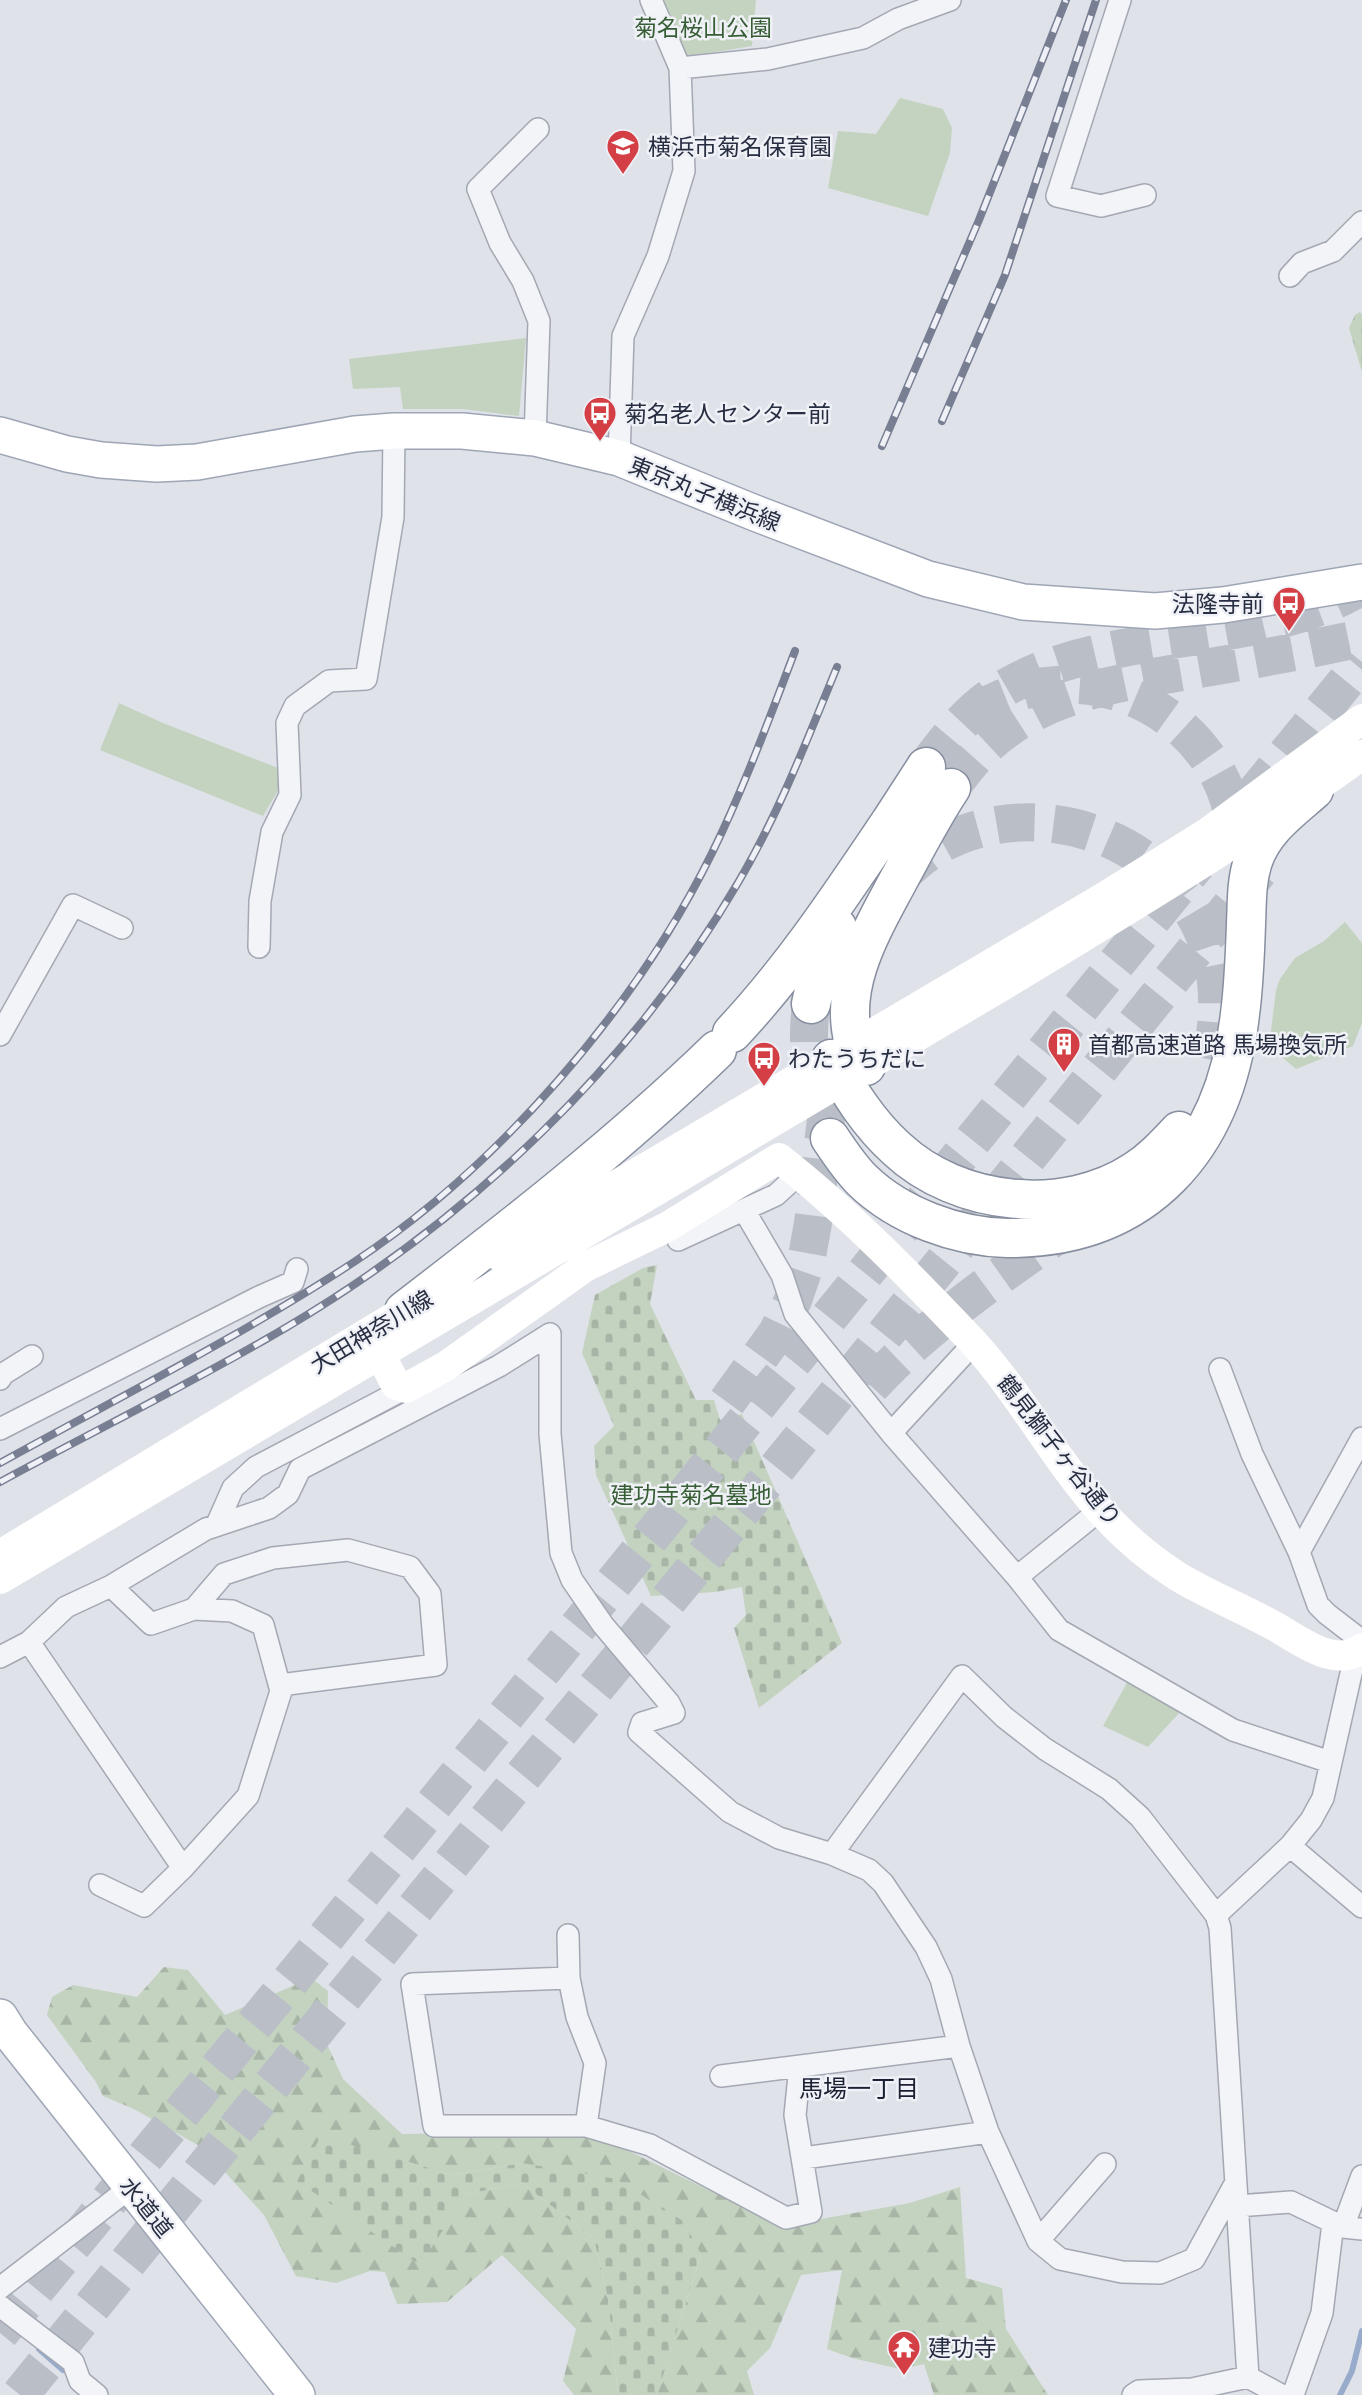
<svg xmlns="http://www.w3.org/2000/svg" width="1362" height="2395" viewBox="0 0 1362 2395" font-family="'Open Sans','Noto Sans JP',sans-serif">
<defs>
<pattern id="forest-firs" width="22" height="20" patternUnits="userSpaceOnUse" patternTransform="scale(1.75)"><rect width="22" height="20" fill="#c3d3c0"/><path d="M5 1l3.5 6h-7zM16 11l3.5 6h-7z" fill="#a8b5a6"/></pattern>
<pattern id="cemetery-stones" width="16" height="16" patternUnits="userSpaceOnUse" patternTransform="scale(1.75)"><rect width="16" height="16" fill="#c3d3c0"/><path d="M2 7V4a2 2 0 0 1 4 0v3zM10 15v-3a2 2 0 0 1 4 0v3z" fill="#a8b5a6"/></pattern>
</defs>
<rect width="100%" height="100%" fill="#dfe2e9"/>
<!-- green -->
<path fill="#c3d3c0" d="M 660,0 L 756,0 L 752,46 L 685,57 Z
M 900,98 L 943,109 L 952,128 L 950,153 L 928,216 L 828,188 L 838,131 L 876,134 Z
M 526,338 L 519,416 L 463,409 L 403,409 L 400,387 L 353,389 L 349,359 Z
M 119,703 L 163,723 L 278,768 L 279,789 L 263,816 L 100,750 Z
M 1345,922 L 1362,943 L 1362,1023 L 1353,1046 L 1296,1069 L 1281,1056 L 1271,1031 L 1276,990 L 1280,979 L 1295,958 L 1324,941 Z
M 1128,1681 L 1180,1712 L 1148,1747 L 1103,1726 Z"/>
<!-- forest -->
<path fill="url(#forest-firs)" d="M 164,1967 L 188,1970 L 225,2015 L 311,1978 L 328,1991 L 327,2044 L 343,2079 L 402,2134 L 590,2132 L 782,2226 L 910,2203 L 960,2187 L 966,2278 L 1002,2288 L 1006,2329 L 1048,2395 L 934,2395 L 924,2364 L 900,2369 L 852,2358 L 827,2349 L 842,2270 L 801,2275 L 770,2348 L 747,2371 L 754,2395 L 657,2395 L 701,2254 L 522,2163 L 453,2175 L 321,2137 L 419,2264 L 467,2194 L 522,2183 L 594,2239 L 608,2298 L 618,2395 L 574,2395 L 563,2381 L 576,2329 L 502,2255 L 447,2302 L 397,2304 L 385,2272 L 370,2271 L 336,2283 L 296,2276 L 264,2215 L 203,2148 L 134,2109 L 103,2096 L 96,2082 L 47,2015 L 52,1997 L 73,1985 L 137,1997 Z"/>
<!-- cemetery -->
<path fill="url(#cemetery-stones)" d="M 1360,312 L 1362,315 L 1362,372 L 1349,328 L 1355,315 Z
M 657,1265 L 650,1304 L 696,1400 L 714,1400 L 720,1420 L 742,1414 L 842,1643 L 759,1708 L 734,1628 L 746,1615 L 742,1587 L 715,1592 L 651,1596 L 596,1475 L 594,1446 L 614,1426 L 582,1353 L 595,1295 L 643,1268 Z
M 321,2136 L 453,2175 L 522,2163 L 616,2179 L 683,2221 L 701,2254 L 657,2395 L 618,2395 L 608,2298 L 594,2239 L 522,2183 L 467,2194 L 420,2265 L 297,2181 Z"/>
<g fill="none" stroke-linecap="round" stroke-linejoin="round">
<!-- stream -->
<path stroke="#99abcb" stroke-width="6" d="M 39,2349 L 63,2370 L 72,2371
M 1340,2395 L 1352,2371 L 1362,2331"/>
<!-- highway-tunnel -->
<path stroke="#babec7" stroke-width="38" stroke-dasharray="38 19" stroke-linecap="butt" d="M 971,713 C 989,704 1006,695 1026,690 C 1099,671 1177,704 1215,769 C 1228,790 1234,816 1238,840
M 926,767 C 947,739 969,710 1000,691 C 1106,625 1251,653 1362,586
M 951,788 C 967,766 983,746 1006,730 C 1058,691 1125,682 1188,671 C 1246,661 1304,651 1362,638
M 1250,799 L 1362,662
M 898,878 C 914,863 930,849 949,840 C 1042,796 1162,837 1203,932 C 1223,977 1219,1027 1208,1074
M 811,1004 C 807,1038 809,1067 815,1101
M 871,1386 C 930,1322 1001,1275 1072,1225
M 727,1402 L 777,1333 L 793,1300 L 806,1262 L 813,1223 L 834,1056
M 0,2333 L 309,1958 L 1197,864
M 20,2395 L 503,1800 L 773,1473 L 1259,871"/>
<defs>
<path id="street" d="M 1120,0 L 1057,196 L 1101,206 L 1145,195
M 680,68 L 768,59 L 863,38 L 898,19 L 950,0
M 1290,276 L 1302,263 L 1333,251 L 1362,222
M 535,438 L 539,321 L 523,281 L 500,243 L 478,189 L 538,129
M 619,458 L 623,336 L 658,256 L 684,171 L 680,68 L 651,0
M 259,947 L 260,901 L 272,832 L 290,795 L 287,723 L 295,706 L 329,681 L 366,679 L 393,517 L 394,431
M 0,1035 L 73,905 L 122,928
M 744,1210 L 782,1275 L 795,1314 L 891,1433 L 1017,1577 L 1059,1630 L 1233,1730 L 1330,1762
M 678,1240 L 776,1195 L 799,1174
M 550,1334 L 550,1434 L 561,1553 L 572,1580 L 603,1625 L 669,1703 L 674,1713 L 642,1723 L 639,1732 L 730,1812 L 779,1838 L 832,1854 L 869,1870 L 883,1883 L 926,1947 L 941,1979 L 959,2046 L 988,2132 L 1038,2241 L 1060,2259 L 1122,2272 L 1160,2273 L 1194,2259 L 1235,2184
M 1220,1369 L 1252,1454 L 1299,1552 L 1318,1605 L 1327,1614 L 1362,1641
M 0,1379 L 3,1374 L 32,1356
M 0,1429 L 259,1297 L 293,1282 L 297,1269
M 891,1433 L 974,1343
M 217,1524 L 233,1488 L 256,1467 L 406,1388
M 1299,1552 L 1362,1438
M 1017,1577 L 1100,1510
M 194,1609 L 224,1574 L 273,1558 L 348,1550 L 410,1567 L 430,1594 L 436,1665 L 280,1685
M 29,1642 L 183,1868
M 0,1657 L 29,1642 L 66,1607 L 111,1586 L 206,1529 L 269,1508 L 288,1494 L 300,1469 L 499,1366 L 550,1334
M 1290,1846 L 1362,1907
M 832,1854 L 962,1676 L 1004,1717 L 1045,1749 L 1109,1789 L 1140,1817 L 1216,1915 L 1220,1928 L 1248,2377 L 1281,2395
M 100,1885 L 144,1906 L 183,1868 L 248,1796 L 281,1691 L 263,1625 L 232,1611 L 194,1609 L 151,1624 L 111,1586
M 1216,1915 L 1290,1846 L 1311,1820 L 1323,1798 L 1352,1669 L 1352,1655
M 568,1935 L 569,1978 L 577,2017 L 595,2063 L 586,2126
M 569,1978 L 412,1984 L 434,2126 L 586,2126 L 650,2145 L 786,2218 L 811,2212 L 795,2115 L 800,2066
M 721,2076 L 959,2046
M 804,2158 L 988,2132
M 1237,2206 L 1291,2202 L 1343,2227 L 1362,2229
M 1343,2227 L 1362,2176
M 1038,2241 L 1105,2164
M 0,2288 L 131,2187
M 0,2306 L 73,2362 L 80,2381 L 97,2395
M 1133,2395 L 1139,2391 L 1192,2389 L 1248,2377
M 1293,2395 L 1322,2313 L 1333,2223"/>
<path id="primary" d="M 0,435 L 67,454 L 101,460 L 157,464 L 197,462 L 355,434 L 394,431 L 462,431 L 535,438 L 619,458 L 755,513 L 928,579 L 1023,602 L 1155,611 L 1223,605 L 1362,582
M 0,2017 L 10,2033 L 297,2395"/>
<path id="highway" d="M 880,842 L 891,821 L 926,767
M 811,1004 L 818,972 L 837,927
M 732,1033 C 793,968 841,895 891,821
M 831,1059 C 849,1092 869,1124 897,1149 C 958,1206 1065,1217 1135,1171 C 1152,1160 1165,1146 1179,1131
M 866,1066 C 862,1059 856,1051 854,1043 C 838,985 872,930 898,881 C 915,850 931,818 951,788
M 830,1138 C 840,1153 850,1168 862,1180 C 899,1216 957,1237 1007,1238 C 1147,1239 1225,1147 1240,1014 C 1244,984 1245,954 1246,924 C 1247,903 1246,882 1253,861 C 1263,830 1290,811 1314,790
M 404,1311 C 512,1228 619,1145 717,1050"/>
</defs>
<!-- street casing -->
<use href="#street" stroke="#a4a8b3" stroke-width="24"/>
<!-- primary casing -->
<use href="#primary" stroke="#9ea5b5" stroke-width="38"/>
<!-- highway casing -->
<use href="#highway" stroke="#868ea0" stroke-width="41"/>
<!-- street -->
<use href="#street" stroke="#f2f4f7" stroke-width="21"/>
<!-- secondary -->
<path stroke="#fff" stroke-width="30" d="M 498,1255 L 1101,899 L 1207,833 L 1362,719
M 380,1354 L 396,1385 L 406,1388 L 446,1366 L 585,1267 L 667,1227 L 779,1158 C 849,1213 911,1277 972,1341 C 1020,1393 1053,1457 1100,1510 C 1122,1535 1149,1558 1177,1576 C 1208,1595 1244,1609 1276,1627 C 1301,1641 1335,1669 1362,1648
M 0,1555 L 422,1300
M 0,1579 L 1007,983 C 1127,910 1248,838 1362,755"/>
<!-- primary -->
<use href="#primary" stroke="#fff" stroke-width="35"/>
<!-- highway -->
<use href="#highway" stroke="#fff" stroke-width="38"/>
<defs>
<path id="rail" d="M 942,421 L 1005,275 L 1096,0
M 882,446 L 979,220 L 1066,0
M 0,1463 C 118,1398 241,1336 354,1262 C 498,1167 636,1008 712,853 C 744,788 769,719 795,651
M 0,1482 C 96,1430 194,1382 287,1327 C 471,1218 631,1066 739,881 C 779,813 807,740 837,667"/>
</defs>
<!-- rail casing -->
<use href="#rail" stroke="#787f93" stroke-width="8"/>
<!-- rail -->
<use href="#rail" stroke="#eff1f7" stroke-width="5" stroke-dasharray="16" stroke-linecap="butt"/>
</g>
<!-- icons -->
<defs>
<symbol id="school-pin" viewBox="-11 -11 22 30"><path d="M0 17L-7.5 6A9.5 9.5 0 1 1 7.5 6Z" fill="#d33f45" stroke="#eff1f7"/><path d="M0-5L7-2L0 1L-7-2ZM-4 1L0 2.5L4 1V4Q0 6-4 4Z" fill="#fff"/></symbol>
<symbol id="bus-pin" viewBox="-11 -11 22 30"><path d="M0 17L-7.5 6A9.5 9.5 0 1 1 7.5 6Z" fill="#d33f45" stroke="#eff1f7"/><path d="M-5-6H5V4H4V6H2V4H-2V6H-4V4H-5ZM-3.5-4V0h7V-4ZM-3.5 1.2v1.5H-2V1.2ZM2 1.2v1.5H3.5V1.2Z" fill="#fff"/></symbol>
<symbol id="building-pin" viewBox="-11 -11 22 30"><path d="M0 17L-7.5 6A9.5 9.5 0 1 1 7.5 6Z" fill="#d33f45" stroke="#eff1f7"/><path d="M-4-6H4V6H1V3H-1V6H-4ZM-2.5-4.3h1.7v1.8h-1.7ZM.8-4.3h1.7v1.8H.8ZM-2.5-1h1.7V.8h-1.7ZM.8-1h1.7V.8H.8Z" fill="#fff"/></symbol>
<symbol id="temple-pin" viewBox="-11 -11 22 30"><path d="M0 17L-7.5 6A9.5 9.5 0 1 1 7.5 6Z" fill="#d33f45" stroke="#eff1f7"/><path d="M0-6L5-2H3V0L6.5 2.5H4V6H1.5V3h-3V6H-4V2.5H-6.5L-3 0V-2H-5Z" fill="#fff"/></symbol>
</defs>
<g fill-rule="evenodd">
<use href="#school-pin" x="604" y="127" width="38" height="52"/>
<use href="#bus-pin" x="581" y="394" width="38" height="52"/>
<use href="#bus-pin" x="1270" y="584" width="38" height="52"/>
<use href="#building-pin" x="1045" y="1025" width="38" height="52"/>
<use href="#bus-pin" x="745" y="1039" width="38" height="52"/>
<use href="#temple-pin" x="885" y="2328" width="38" height="52"/>
</g>
<g text-anchor="middle" dominant-baseline="central" stroke-width="5" stroke-linejoin="round" paint-order="stroke">
<!-- park labels -->
<g font-size="23" fill="#375d34" stroke="#eff1f7">
<text x="703" y="27">菊名桜山公園</text>
<text x="691" y="1494">建功寺菊名墓地</text>
</g>
<!-- poi labels -->
<g font-size="23" fill="#282e41" stroke="#eff1f7" text-anchor="start">
<text x="648" y="146">横浜市菊名保育園</text>
<text x="624" y="413">菊名老人センター前</text>
<text x="1264" y="603" text-anchor="end">法隆寺前</text>
<text x="1088" y="1044">首都高速道路 馬場換気所</text>
<text x="788" y="1058">わたうちだに</text>
<text x="928" y="2347">建功寺</text>
</g>
<!-- street labels -->
<g font-size="23" fill="#282e41" stroke="#eff1f7">
<text transform="translate(705 493) rotate(22)">東京丸子横浜線</text>
<text transform="translate(371 1331) rotate(-31)">大田神奈川線</text>
<text transform="translate(1060 1450) rotate(52)">鶴見獅子ヶ谷通り</text>
<text transform="translate(147 2207) rotate(51)">水道道</text>
</g>
<!-- neighbourhood labels -->
<g font-size="24" fill="#1a1f32" stroke="#eff1f7">
<text x="859" y="2087">馬場一丁目</text>
</g>
</g>
</svg>
